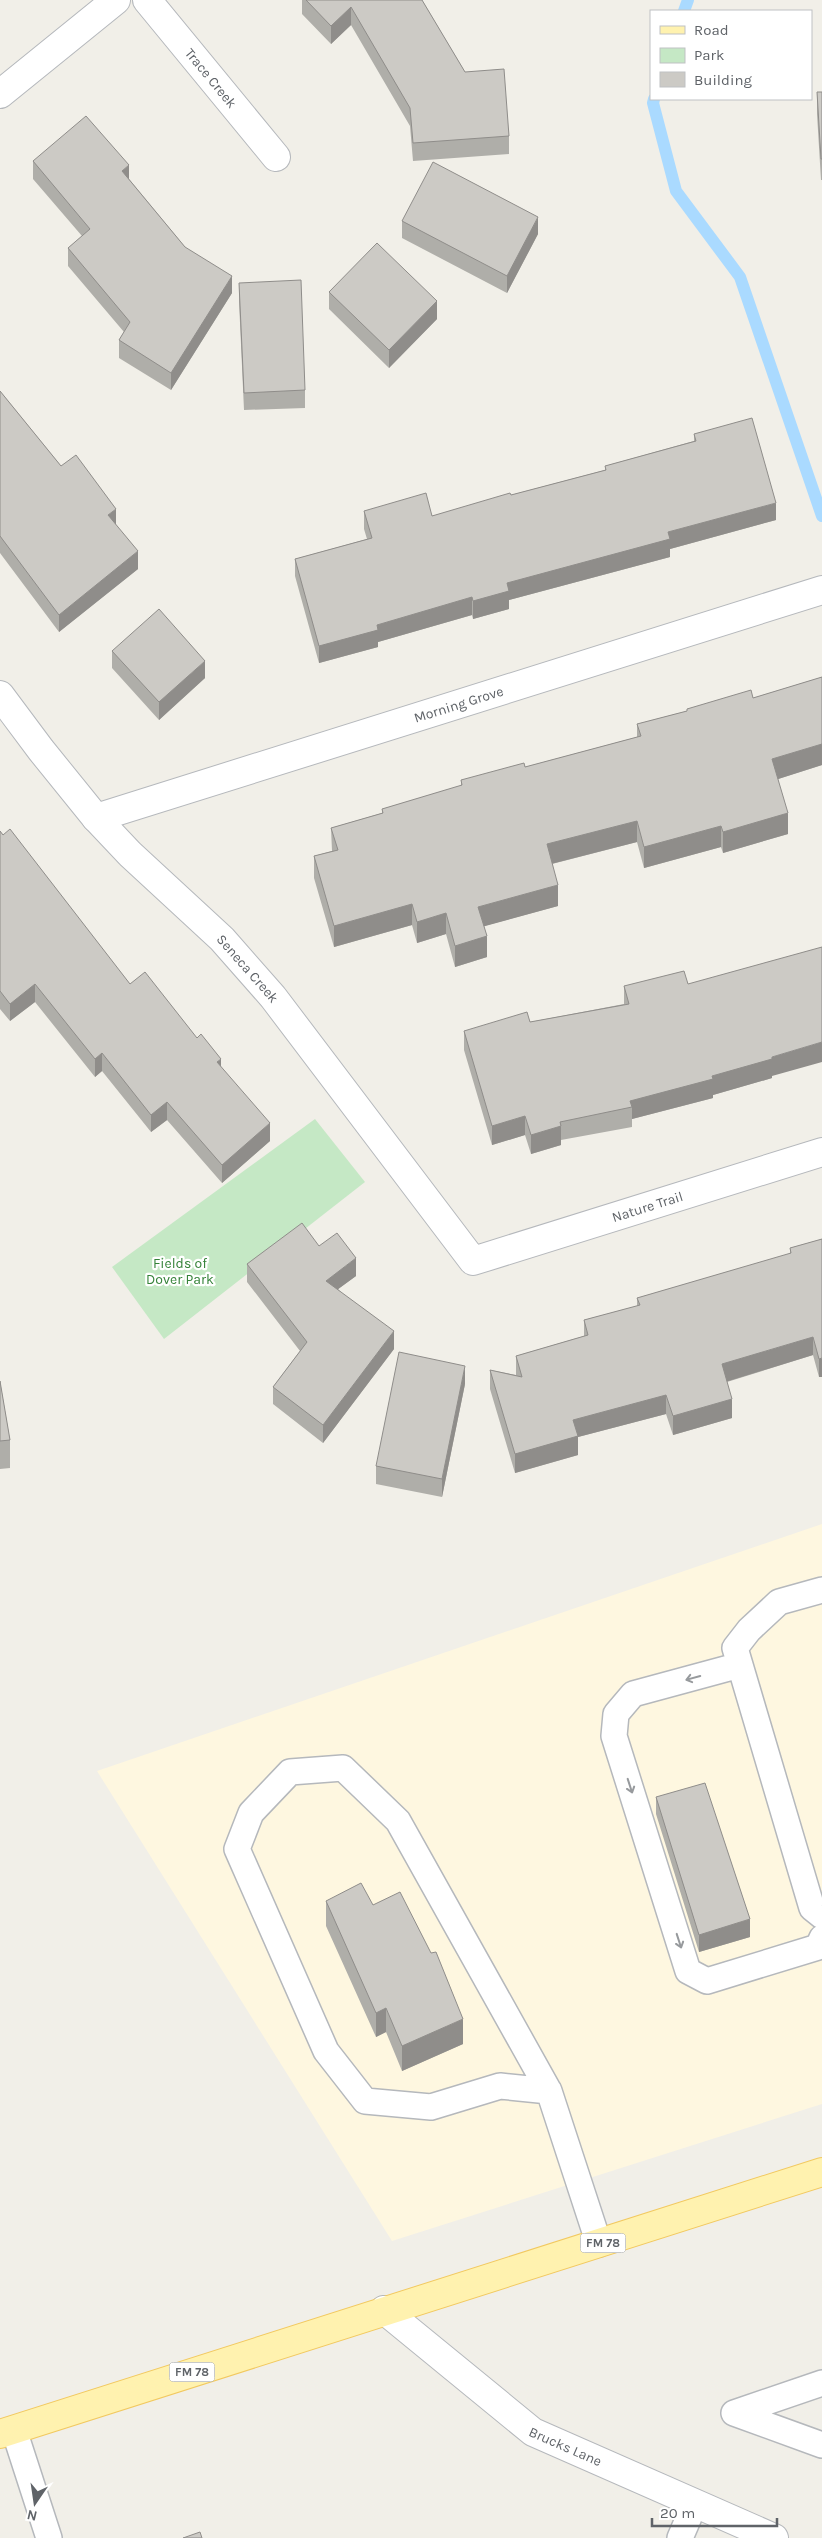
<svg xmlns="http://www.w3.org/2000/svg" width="822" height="2538" viewBox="0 0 822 2538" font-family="Karla,sans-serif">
<rect width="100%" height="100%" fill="#f1efe8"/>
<!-- commercial -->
<path fill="#fef7e0" d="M 822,1524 L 822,2104 L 392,2241 L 97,1771 Z"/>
<!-- green -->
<path fill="#c5e8c5" d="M 315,1119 L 365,1182 L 164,1339 L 112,1267 Z"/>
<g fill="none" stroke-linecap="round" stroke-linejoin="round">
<!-- stream -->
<path stroke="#aadaff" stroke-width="12" d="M 684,11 L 688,0
M 654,99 L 653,103 L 676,191 L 740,277 L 822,516"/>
<defs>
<path id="service" d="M 822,1590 L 779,1602 L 749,1630 L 735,1648 L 812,1908 L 822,1916
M 740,1665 L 633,1694 L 616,1714 L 614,1736 L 688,1971 L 707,1981 L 818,1947 L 822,1938
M 549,2091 L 398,1821 L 343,1768 L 290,1772 L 251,1813 L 237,1849 L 326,2051 L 365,2101 L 431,2107 L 500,2086 L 549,2091 L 599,2244
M 822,2383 L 734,2413 L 822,2445
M 14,2430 L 49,2538
M 680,2538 L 695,2503"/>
<g id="minor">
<path id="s1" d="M 147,0 L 276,157"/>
<path d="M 0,94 L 116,0"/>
<path id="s2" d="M 0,695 L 41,750 L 96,818 L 130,854 L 222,939 L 273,997 L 473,1261 L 822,1152"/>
<path id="s3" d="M 96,818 L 822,590"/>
</g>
<g id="tertiary">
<path id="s4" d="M 384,2310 L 533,2432 L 774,2538"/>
</g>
<path id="primary" d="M 0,2434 L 822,2172"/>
</defs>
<!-- service casing -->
<use href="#service" stroke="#b5b8bc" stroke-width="28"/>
<!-- minor casing -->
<use href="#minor" stroke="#b5b8bc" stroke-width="30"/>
<!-- tertiary casing -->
<use href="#tertiary" stroke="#b5b8bc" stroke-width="30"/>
<!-- primary casing -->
<use href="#primary" stroke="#f2c960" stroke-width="30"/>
<!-- service -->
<use href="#service" stroke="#fff" stroke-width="25"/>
<!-- minor -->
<use href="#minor" stroke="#fff" stroke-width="28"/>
<!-- tertiary -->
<use href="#tertiary" stroke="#fff" stroke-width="28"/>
<!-- primary -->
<use href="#primary" stroke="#fff2af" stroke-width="28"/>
</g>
<!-- wall -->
<path fill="#afaea9" d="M 302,0 L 422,0 L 465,72 L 509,136 L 509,154 L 413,161 L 410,126 L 351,25 L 331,44 L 302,14 Z
M 817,92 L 822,92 L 822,180 L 821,180 L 817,114 Z
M 33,161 L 129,179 L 185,247 L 232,293 L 171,390 L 119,358 L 119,340 L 124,332 L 68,266 L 68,248 L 82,236 L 33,179 Z
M 402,221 L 538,234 L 507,293 L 402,238 Z
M 239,283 L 305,390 L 305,408 L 244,410 L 239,301 Z
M 329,292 L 437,319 L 389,368 L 329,309 Z
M 0,391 L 61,466 L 116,525 L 138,569 L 59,632 L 0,553 Z
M 694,434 L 776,520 L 670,549 L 670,557 L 509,600 L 509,609 L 473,619 L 472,615 L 378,642 L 378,647 L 319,663 L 295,576 L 295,559 L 367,539 L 364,529 L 364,511 L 432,516 L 605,470 L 605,466 L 694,441 Z
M 112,651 L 205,678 L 159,720 L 112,668 Z
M 822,677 L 822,765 L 778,779 L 788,834 L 723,853 L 721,847 L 644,868 L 637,842 L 552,864 L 558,906 L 484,926 L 487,957 L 455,967 L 446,934 L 417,943 L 412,925 L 334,947 L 314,878 L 314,856 L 332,851 L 331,828 L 382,813 L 382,809 L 461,786 L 461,780 L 525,767 L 637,737 L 637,724 L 687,711 L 687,709 L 753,698 Z
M 0,831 L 130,984 L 197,1038 L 221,1067 L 270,1141 L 222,1183 L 167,1120 L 151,1132 L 102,1071 L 95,1077 L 35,1002 L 10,1021 L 0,1009 Z
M 688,984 L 772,1076 L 772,1078 L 713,1095 L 713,1098 L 632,1119 L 632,1127 L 561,1140 L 561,1145 L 531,1154 L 525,1135 L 492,1145 L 464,1050 L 464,1031 L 530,1022 L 624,1004 L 624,986 Z
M 822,1239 L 819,1377 L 813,1355 L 727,1382 L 732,1418 L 673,1435 L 666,1414 L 578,1437 L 578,1455 L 515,1473 L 490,1389 L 490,1370 L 516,1375 L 516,1356 L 584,1336 L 584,1320 L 637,1306 L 637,1298 L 790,1254 L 790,1248 Z
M 319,1246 L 356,1276 L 338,1289 L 394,1349 L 323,1443 L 273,1404 L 273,1387 L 300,1351 L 247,1282 L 247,1264 Z
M 0,1381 L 10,1440 L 10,1468 L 0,1469 Z
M 465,1384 L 442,1497 L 376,1484 L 376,1466 Z
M 656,1797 L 750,1937 L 699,1952 L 656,1814 Z
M 326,1901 L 463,2044 L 402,2071 L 386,2032 L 376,2037 L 326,1926 Z"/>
<!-- shaded-wall -->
<path fill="#8f8d8a" d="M 351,7 L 351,25 L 331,44 L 331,26 Z
M 129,165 L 129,183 L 122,171 Z
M 538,217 L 538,234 L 507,293 L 507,276 Z
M 232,276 L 232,293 L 171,390 L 171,373 Z
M 437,301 L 437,319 L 389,368 L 389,350 Z
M 776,503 L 776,520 L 670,549 L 670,557 L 509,600 L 509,609 L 473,619 L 473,601 L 507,583 L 668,532 Z
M 116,509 L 116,527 L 108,515 Z
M 138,551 L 138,569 L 59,632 L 59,615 Z
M 472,597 L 472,615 L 378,642 L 378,647 L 319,663 L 319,646 L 377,625 Z
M 205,661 L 205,678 L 159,720 L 159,702 Z
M 822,744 L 822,765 L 772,781 L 772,759 Z
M 788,813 L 788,834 L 723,853 L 723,832 Z
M 637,821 L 637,842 L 547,865 L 547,844 Z
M 721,826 L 721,847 L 644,868 L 644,847 Z
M 558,885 L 558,906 L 478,928 L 478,907 Z
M 412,904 L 412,925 L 334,947 L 334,926 Z
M 446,913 L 446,934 L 417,943 L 417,922 Z
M 487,936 L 487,957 L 455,967 L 455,946 Z
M 35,984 L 35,1002 L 10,1021 L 10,1004 Z
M 822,1042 L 822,1062 L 772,1076 L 772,1078 L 713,1095 L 713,1098 L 632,1119 L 632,1107 L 630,1101 L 712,1076 L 772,1057 Z
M 102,1053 L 102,1071 L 95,1077 L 95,1059 Z
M 221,1059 L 221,1076 L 217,1062 Z
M 167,1102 L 167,1120 L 151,1132 L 151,1115 Z
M 525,1116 L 525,1135 L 492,1145 L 492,1126 Z
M 270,1123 L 270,1141 L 222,1183 L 222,1165 Z
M 561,1126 L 561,1145 L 531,1154 L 531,1135 Z
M 356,1258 L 356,1276 L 326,1298 L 326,1281 Z
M 394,1331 L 394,1349 L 323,1443 L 323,1425 Z
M 813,1337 L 813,1355 L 722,1383 L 722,1364 Z
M 822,1358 L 822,1377 L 819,1377 L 819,1359 Z
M 465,1366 L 465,1384 L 442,1497 L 442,1479 Z
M 666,1395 L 666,1414 L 578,1437 L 578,1455 L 515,1473 L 515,1454 L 573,1420 Z
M 732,1399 L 732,1418 L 673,1435 L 673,1416 Z
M 750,1919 L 750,1937 L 699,1952 L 699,1935 Z
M 386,2008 L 386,2032 L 376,2037 L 376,2013 Z
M 463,2019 L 463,2044 L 402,2071 L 402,2046 Z"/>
<!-- building -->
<path fill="#cccac5" stroke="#8f8d8a" d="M 306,0 L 422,0 L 465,72 L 504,69 L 509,136 L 413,143 L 410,108 L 351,7 L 331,26 Z
M 817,92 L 822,92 L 822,159 L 821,159 Z
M 86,116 L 129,165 L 122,171 L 185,247 L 232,276 L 171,373 L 119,340 L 130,322 L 68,248 L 90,229 L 33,161 Z
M 433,162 L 538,217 L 507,276 L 402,221 Z
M 377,243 L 437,301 L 389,350 L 329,292 Z
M 301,280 L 305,390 L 244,393 L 239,283 Z
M 0,391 L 61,466 L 76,455 L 116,509 L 108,515 L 138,551 L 59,615 L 0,536 Z
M 752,418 L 776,503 L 668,532 L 670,539 L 507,583 L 509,591 L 473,601 L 472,597 L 377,625 L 378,630 L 319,646 L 295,559 L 372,538 L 364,511 L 426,493 L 432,516 L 510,493 L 511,495 L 606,470 L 605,466 L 696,441 L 694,434 Z
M 159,609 L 205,661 L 159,702 L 112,651 Z
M 822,677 L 822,744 L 772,759 L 788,813 L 723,832 L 721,826 L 644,847 L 637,821 L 547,844 L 558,885 L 478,907 L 487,936 L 455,946 L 446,913 L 417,922 L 412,904 L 334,926 L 314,856 L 338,850 L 331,828 L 383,813 L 382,809 L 462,785 L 461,780 L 524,763 L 525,767 L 641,736 L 637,724 L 687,711 L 687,709 L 751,690 L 753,698 Z
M 10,829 L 130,984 L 145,972 L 197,1038 L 201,1034 L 221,1059 L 217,1062 L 270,1123 L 222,1165 L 167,1102 L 151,1115 L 102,1053 L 95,1059 L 35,984 L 10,1004 L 0,991 L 0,831 L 3,835 Z
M 822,947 L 822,1042 L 772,1057 L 772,1059 L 712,1076 L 713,1079 L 630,1101 L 632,1107 L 560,1122 L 561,1126 L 531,1135 L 525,1116 L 492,1126 L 464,1031 L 527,1012 L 530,1022 L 629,1004 L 624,986 L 684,971 L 688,984 Z
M 302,1223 L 319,1246 L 337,1233 L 356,1258 L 326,1281 L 394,1331 L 323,1425 L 273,1387 L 307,1342 L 247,1264 Z
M 822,1239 L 822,1358 L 819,1359 L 813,1337 L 722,1364 L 732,1399 L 673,1416 L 666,1395 L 573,1420 L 578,1436 L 515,1454 L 490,1370 L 522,1377 L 516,1356 L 588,1335 L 584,1320 L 640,1305 L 637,1298 L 791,1253 L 790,1248 Z
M 399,1352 L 465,1366 L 442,1479 L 376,1466 Z
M 0,1381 L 10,1440 L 0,1441 Z
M 705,1783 L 750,1919 L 699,1935 L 656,1797 Z
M 361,1883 L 373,1905 L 400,1892 L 431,1953 L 436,1952 L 463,2019 L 402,2046 L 386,2008 L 376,2013 L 326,1901 Z
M 200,2532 L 202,2538 L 183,2538 Z"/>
<!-- one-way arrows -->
<defs><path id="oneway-shaft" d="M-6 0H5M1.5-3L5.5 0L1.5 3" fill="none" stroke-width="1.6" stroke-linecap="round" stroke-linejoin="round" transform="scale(1.25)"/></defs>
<g stroke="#979a9d">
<use href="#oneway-shaft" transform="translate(693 1678) rotate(165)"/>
<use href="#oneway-shaft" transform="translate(630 1786) rotate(72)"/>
<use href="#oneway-shaft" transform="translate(679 1941) rotate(72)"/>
</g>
<g text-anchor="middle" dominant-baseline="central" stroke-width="4.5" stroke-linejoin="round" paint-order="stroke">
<!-- shield labels -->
<g fill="#fff" stroke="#8f9295" stroke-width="1">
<rect x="580.5" y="2233.5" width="45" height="19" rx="4"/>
<rect x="169.5" y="2362.5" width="45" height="19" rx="4"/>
</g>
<g font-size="12" font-weight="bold" fill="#5f6368">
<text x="603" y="2243">FM 78</text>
<text x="192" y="2372">FM 78</text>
</g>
<!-- street labels -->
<g font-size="14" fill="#5f6368" stroke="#fff">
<text stroke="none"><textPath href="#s1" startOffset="101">Trace Creek</textPath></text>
<text stroke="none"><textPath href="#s3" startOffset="380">Morning Grove</textPath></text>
<text stroke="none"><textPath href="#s2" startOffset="370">Seneca Creek</textPath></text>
<text stroke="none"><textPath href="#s2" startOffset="922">Nature Trail</textPath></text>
<text stroke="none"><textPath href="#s4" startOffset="228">Brucks Lane</textPath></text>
</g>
<!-- park labels -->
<g font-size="14" fill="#348238" stroke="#fff">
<text x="180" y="1263">Fields of<tspan x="180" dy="16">Dover Park</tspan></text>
</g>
</g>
<!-- legend -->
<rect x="650" y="10" width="162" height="90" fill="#ffffff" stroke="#bfc1c3"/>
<rect x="660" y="26" width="25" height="8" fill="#fff2af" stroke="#bfc1c3"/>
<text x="694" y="35" font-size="15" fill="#5f6368">Road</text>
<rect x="660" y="48" width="25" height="15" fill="#c5e8c5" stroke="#bfc1c3"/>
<text x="694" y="60" font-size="15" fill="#5f6368">Park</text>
<rect x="660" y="72" width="25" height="15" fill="#cccac5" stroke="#bfc1c3"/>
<text x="694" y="85" font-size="15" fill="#5f6368">Building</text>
<!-- north arrow -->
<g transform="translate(35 2503) rotate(193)" stroke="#ffffff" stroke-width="4" paint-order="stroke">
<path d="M0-4L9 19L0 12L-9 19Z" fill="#5f6368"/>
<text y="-8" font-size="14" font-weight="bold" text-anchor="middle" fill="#5f6368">N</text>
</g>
<!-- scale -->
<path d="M652 2518v8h125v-8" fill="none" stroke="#5f6368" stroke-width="2.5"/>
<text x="660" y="2518" font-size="15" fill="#5f6368" stroke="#ffffff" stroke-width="4" paint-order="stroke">20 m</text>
</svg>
